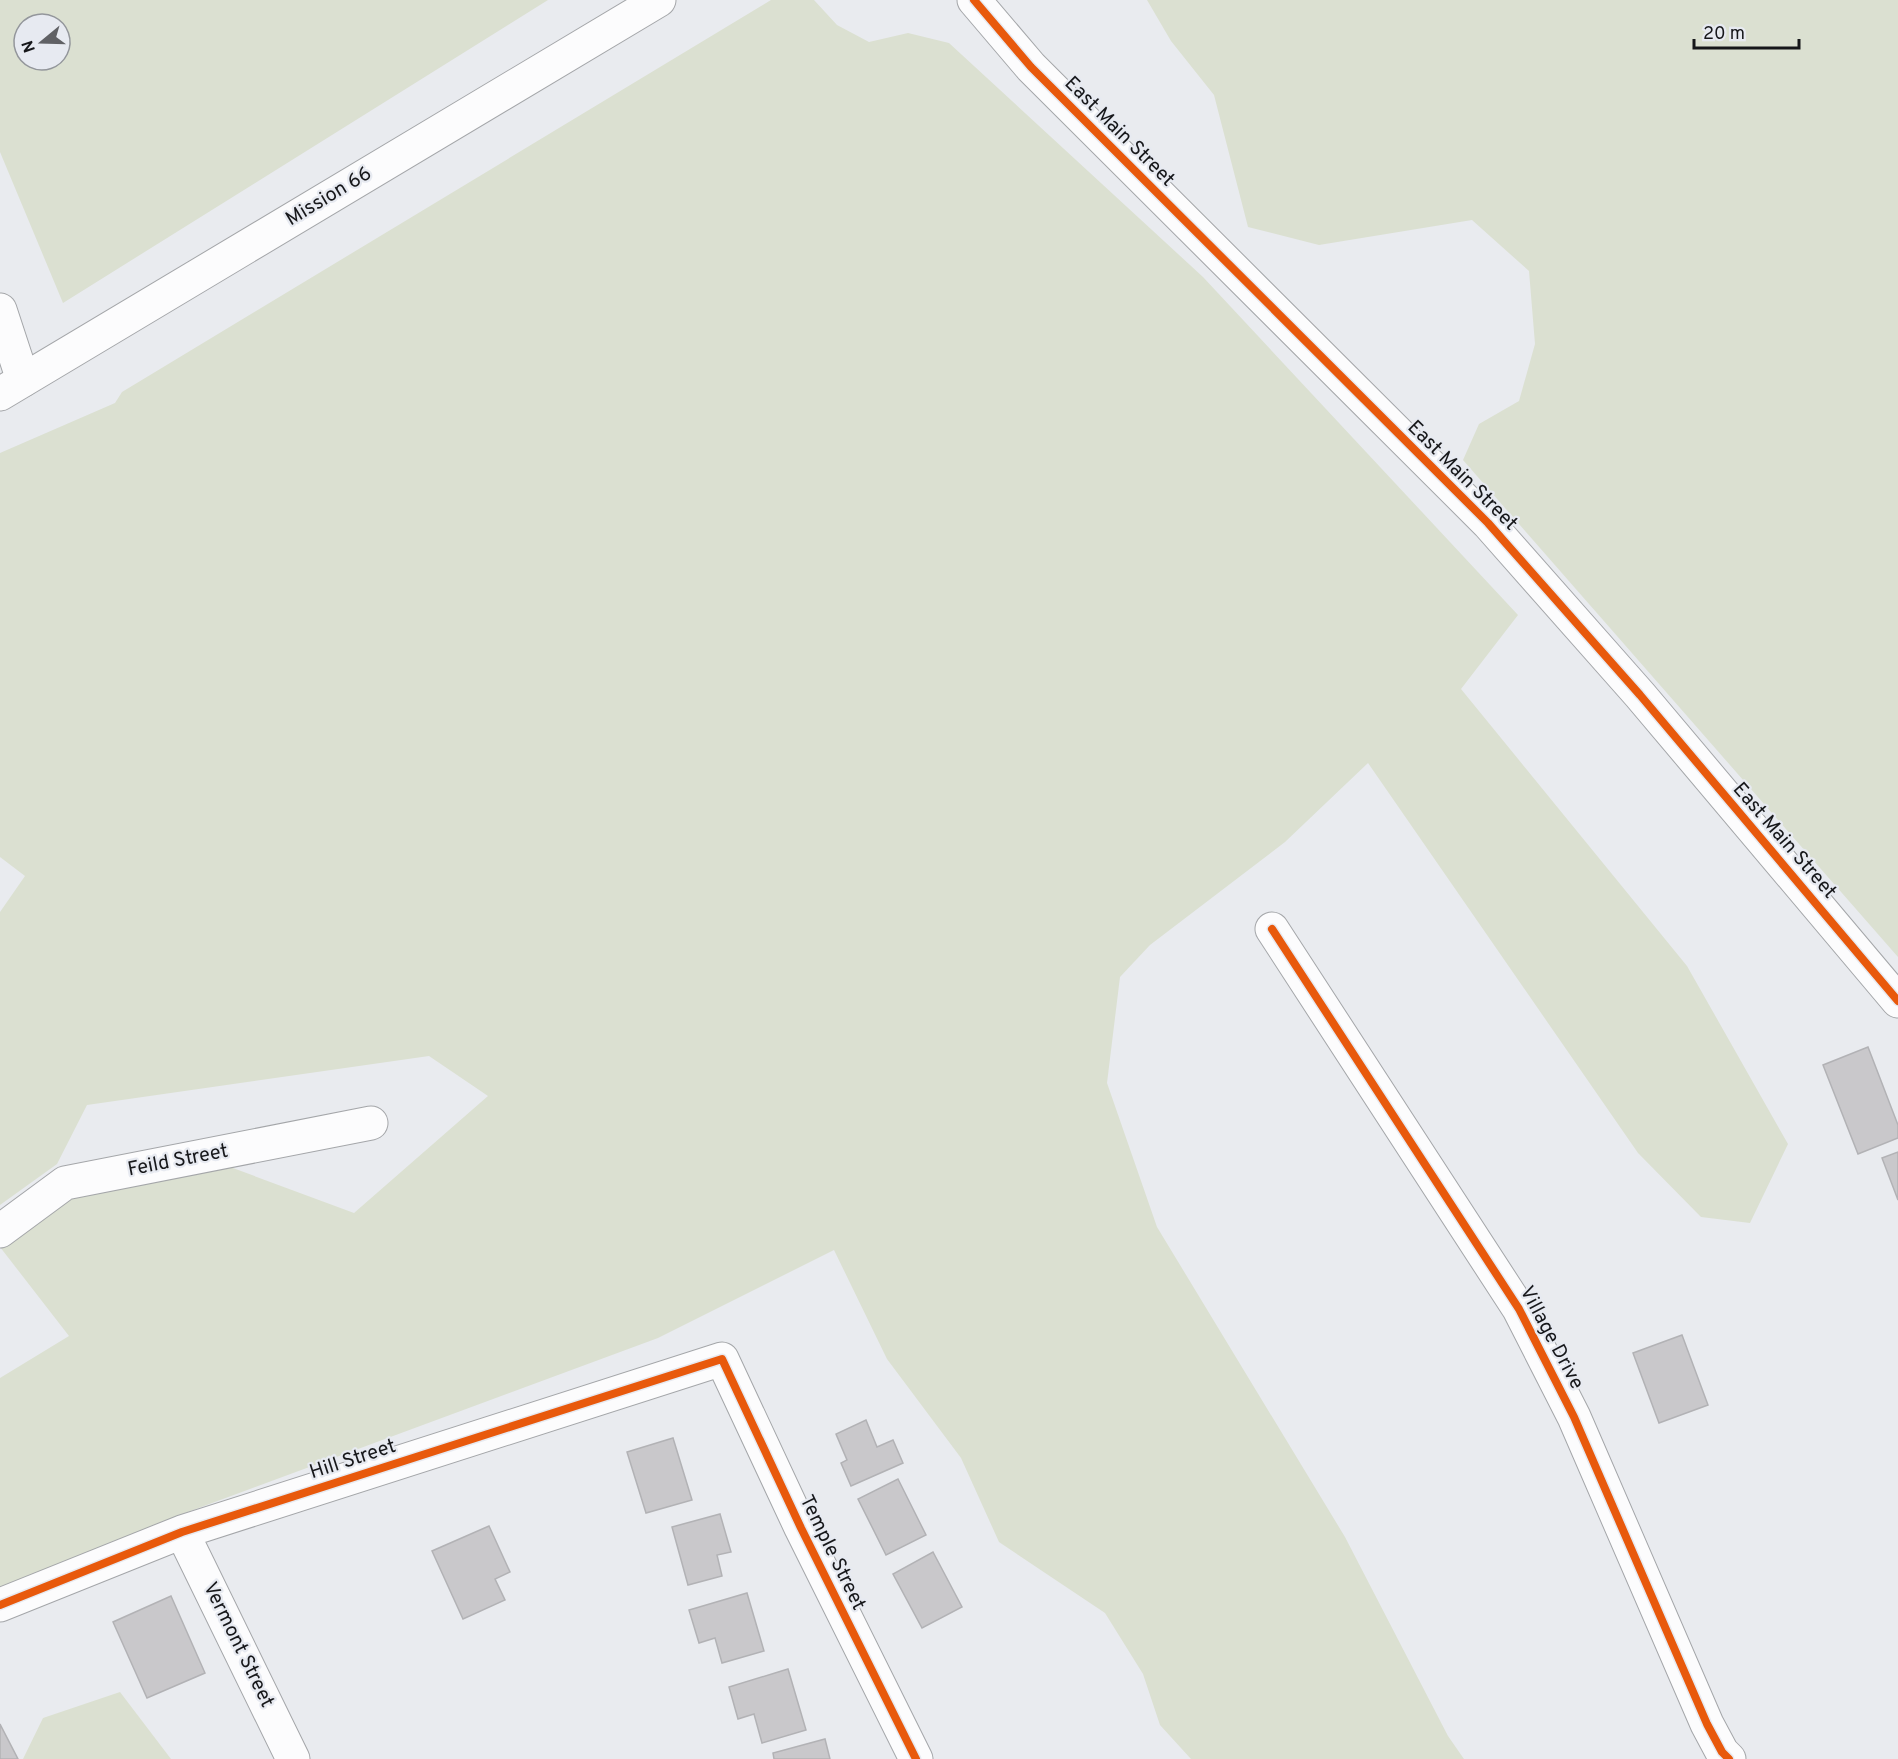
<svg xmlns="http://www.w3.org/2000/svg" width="1898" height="1759" viewBox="0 0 1898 1759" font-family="Overpass,sans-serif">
<rect width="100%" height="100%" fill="#e9ebef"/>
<!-- green -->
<path fill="#dbe0d1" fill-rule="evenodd" d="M 0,0 L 548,0 L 63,303 L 0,152 ZM 24,24 L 60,24 L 60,60 L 24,60 Z
M 771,0 L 814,0 L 837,25 L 869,42 L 908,33 L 949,43 L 1203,277 L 1518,615 L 1461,689 L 1687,966 L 1788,1144 L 1750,1223 L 1701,1217 L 1638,1153 L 1368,763 L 1285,842 L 1150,945 L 1120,977 L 1107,1083 L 1157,1227 L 1345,1537 L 1448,1736 L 1464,1759 L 1191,1759 L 1160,1725 L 1143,1674 L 1105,1613 L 999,1542 L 961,1458 L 887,1359 L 834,1250 L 658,1338 L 177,1516 L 0,1593 L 0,1378 L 69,1336 L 0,1247 L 0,1240 L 70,1197 L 222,1164 L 354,1213 L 488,1096 L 429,1056 L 87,1105 L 57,1164 L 0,1205 L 0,912 L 25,876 L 0,857 L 0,453 L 115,403 L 122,392 Z
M 1147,0 L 1898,0 L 1898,957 L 1463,460 L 1479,424 L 1519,401 L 1535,344 L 1529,271 L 1472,220 L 1319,245 L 1248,227 L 1214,95 L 1171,41 Z
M 120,1692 L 171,1759 L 23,1759 L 43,1718 Z"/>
<!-- building -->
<path fill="#c9c8cb" stroke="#b2b2b5" stroke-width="1.5" d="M 1868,1047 L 1898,1125 L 1898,1138 L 1858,1154 L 1823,1065 Z
M 1898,1152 L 1898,1200 L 1882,1158 Z
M 1682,1335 L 1708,1405 L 1659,1423 L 1633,1353 Z
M 866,1420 L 877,1447 L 893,1440 L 903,1463 L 851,1486 L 841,1463 L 847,1460 L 836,1434 Z
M 673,1438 L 692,1500 L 646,1513 L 627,1452 Z
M 898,1479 L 926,1535 L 886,1555 L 858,1499 Z
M 720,1514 L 731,1552 L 717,1555 L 722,1576 L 688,1585 L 672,1527 Z
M 489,1526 L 510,1572 L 495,1579 L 505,1600 L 463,1619 L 432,1551 Z
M 933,1552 L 962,1607 L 922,1628 L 893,1574 Z
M 747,1593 L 764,1651 L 722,1663 L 715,1638 L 699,1643 L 689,1610 Z
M 171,1596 L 205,1673 L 147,1698 L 113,1622 Z
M 788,1669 L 806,1730 L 762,1743 L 754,1714 L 738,1719 L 729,1687 Z
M 0,1724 L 18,1759 L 0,1759 Z
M 825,1739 L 830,1759 L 774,1759 L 773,1753 Z"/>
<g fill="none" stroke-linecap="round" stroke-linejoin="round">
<defs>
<path id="street" d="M 974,0 L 1031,67 L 1488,523 L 1640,695 L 1898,1001
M 0,310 L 23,380
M 1272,929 L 1519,1309 L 1574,1417 L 1707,1724 L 1722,1752 L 1729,1759
M 0,1231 L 65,1183 L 371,1123
M 182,1532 L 293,1759
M 0,1605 L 182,1532 L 722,1359 L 801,1528 L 916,1759"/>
<path id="secondary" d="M 0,394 L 659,0"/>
</defs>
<!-- street casing -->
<use href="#street" stroke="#a4a6a9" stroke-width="35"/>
<!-- secondary casing -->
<use href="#secondary" stroke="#a4a6a9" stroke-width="35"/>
<!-- street -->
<use href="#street" stroke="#fcfcfd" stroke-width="33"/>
<!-- secondary -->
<use href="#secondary" stroke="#fcfcfd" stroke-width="33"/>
<defs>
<path id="cycleway" d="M 974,0 L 1031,67 L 1488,523 L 1640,695 L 1898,1001
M 1272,929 L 1519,1309 L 1574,1417 L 1707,1724 L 1722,1752 L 1729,1759
M 0,1605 L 182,1532 L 722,1359 L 801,1528 L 916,1759"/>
</defs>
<!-- cycleway casing -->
<use href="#cycleway" stroke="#e7eaf1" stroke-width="11"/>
<!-- cycleway -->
<use href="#cycleway" stroke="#e8590c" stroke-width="8"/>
</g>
<g text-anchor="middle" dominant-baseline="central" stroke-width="4.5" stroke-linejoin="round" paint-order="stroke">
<!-- street labels -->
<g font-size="20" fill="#16171a" stroke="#e7eaf1">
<text transform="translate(1119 132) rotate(45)">East Main Street</text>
<text transform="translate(329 197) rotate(-31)">Mission 66</text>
<text transform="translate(1462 476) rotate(45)">East Main Street</text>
<text transform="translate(1784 841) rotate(49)">East Main Street</text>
<text transform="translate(178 1161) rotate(-11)">Feild Street</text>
<text transform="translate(1551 1338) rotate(62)">Village Drive</text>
<text transform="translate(353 1460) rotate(-18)">Hill Street</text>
<text transform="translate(832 1553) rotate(64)">Temple Street</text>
<text transform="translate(238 1645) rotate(64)">Vermont Street</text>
</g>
</g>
<!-- north arrow -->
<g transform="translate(42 42) rotate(251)"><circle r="28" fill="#e7eaf1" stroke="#93969b" stroke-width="1.5"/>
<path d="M0-4.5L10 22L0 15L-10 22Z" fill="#606165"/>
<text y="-9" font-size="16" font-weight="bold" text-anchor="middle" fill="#16171a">N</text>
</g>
<!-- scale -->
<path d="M1694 39v9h105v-9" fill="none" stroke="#16171a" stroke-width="3"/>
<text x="1703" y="39" font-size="18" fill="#16171a" stroke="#e7eaf1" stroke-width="4.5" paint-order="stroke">20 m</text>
</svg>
